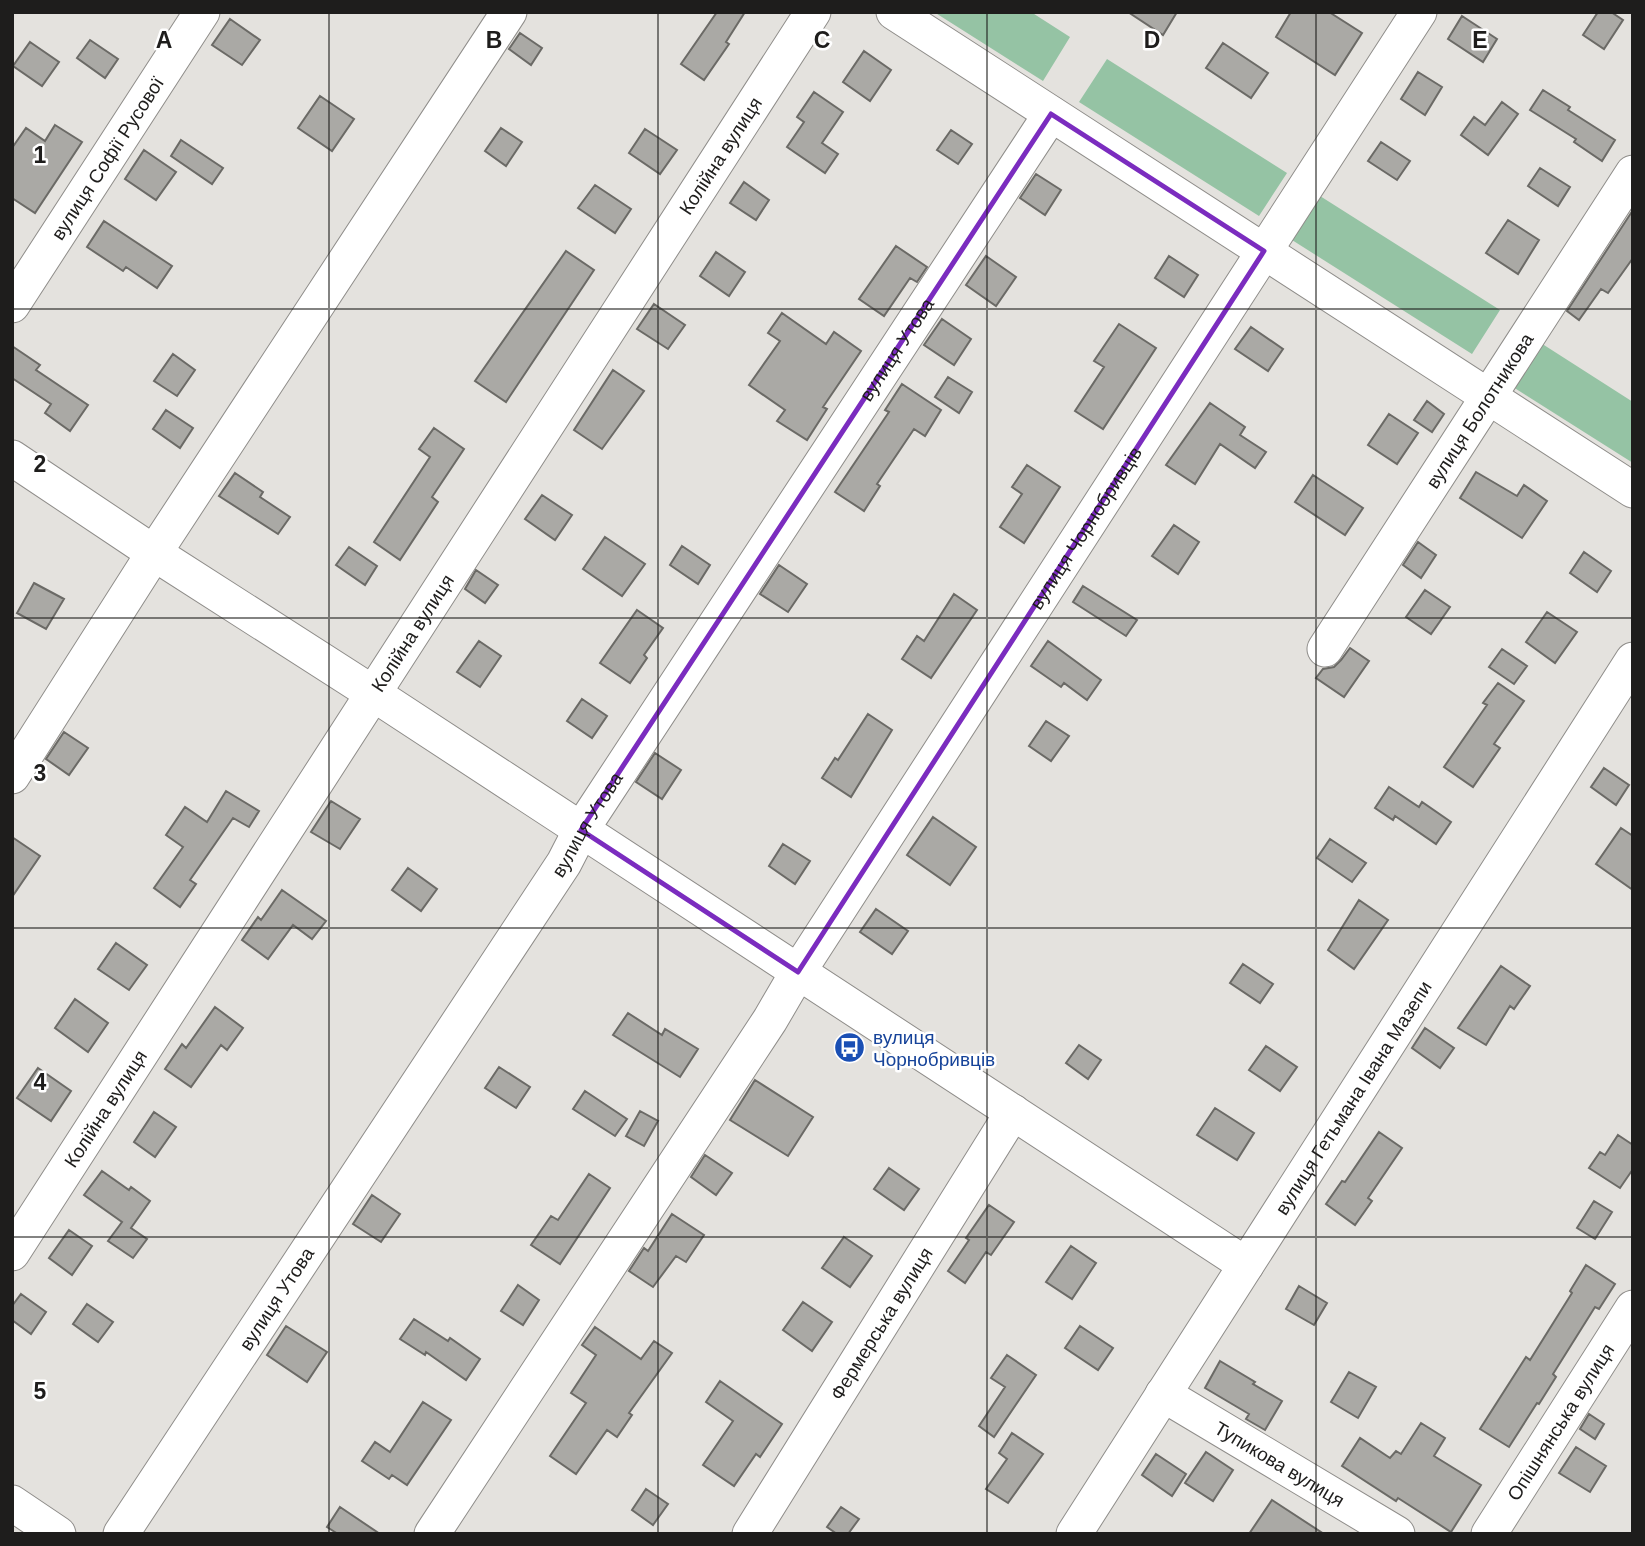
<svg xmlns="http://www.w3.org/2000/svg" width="1645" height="1546" viewBox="0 0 1645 1546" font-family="Helvetica,sans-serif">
<rect width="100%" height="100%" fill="#e4e2de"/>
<!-- green -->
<path fill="#95c3a4" d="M 934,12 L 1031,12 L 1070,37 L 1043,81 Z
M 1107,59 L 1287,173 L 1259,216 L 1079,102 Z
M 1320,196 L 1500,310 L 1472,354 L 1292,240 Z
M 1533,338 L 1633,402 L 1633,463 L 1505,382 Z"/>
<!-- building -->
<path fill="#aaa9a5" stroke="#6b6a66" stroke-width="2" d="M 717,12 L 745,12 L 726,42 L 729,44 L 704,80 L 681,64 Z
M 1128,12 L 1177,12 L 1163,35 Z
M 1291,12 L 1329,12 L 1362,33 L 1335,75 L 1276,37 Z
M 1598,12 L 1611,12 L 1623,20 L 1604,49 L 1583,35 Z
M 1462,16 L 1497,39 L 1483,62 L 1448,39 Z
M 230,19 L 260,40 L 242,65 L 212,45 Z
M 520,33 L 542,48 L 531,65 L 509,49 Z
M 90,40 L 118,59 L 105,78 L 77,58 Z
M 30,42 L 59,62 L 42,86 L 13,66 Z
M 1223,43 L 1268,73 L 1251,98 L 1206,68 Z
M 864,51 L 891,70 L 870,101 L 843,82 Z
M 1418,72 L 1442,87 L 1425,115 L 1401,99 Z
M 1543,90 L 1570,107 L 1568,110 L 1615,140 L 1602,161 L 1574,142 L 1576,139 L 1530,110 Z
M 814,92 L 843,112 L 822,143 L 838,154 L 825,173 L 787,147 L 804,122 L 797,117 Z
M 320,96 L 354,119 L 332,151 L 298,128 Z
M 1502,102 L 1518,114 L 1488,155 L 1461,135 L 1474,117 L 1485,125 Z
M 55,125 L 82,142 L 35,213 L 12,198 L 12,148 L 26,128 L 45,141 Z
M 501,128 L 522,142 L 506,166 L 485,151 Z
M 645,129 L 677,150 L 660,174 L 629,153 Z
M 951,130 L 972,144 L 958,164 L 937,150 Z
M 181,140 L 223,168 L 212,184 L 171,156 Z
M 1381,142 L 1410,161 L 1397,180 L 1368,161 Z
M 144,150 L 176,172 L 156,200 L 125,179 Z
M 1540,168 L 1570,187 L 1558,206 L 1528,186 Z
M 1036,174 L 1061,190 L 1045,215 L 1020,198 Z
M 744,182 L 769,200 L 756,220 L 730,203 Z
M 595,185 L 631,209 L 615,233 L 578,208 Z
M 1633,210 L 1633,258 L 1608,293 L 1601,289 L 1579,320 L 1567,311 Z
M 1508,220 L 1539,240 L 1518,274 L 1486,253 Z
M 104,221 L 172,266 L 157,288 L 126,267 L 123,271 L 87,247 Z
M 896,246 L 927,267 L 917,282 L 910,278 L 884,316 L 859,299 Z
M 566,251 L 594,270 L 506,402 L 475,381 Z
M 716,252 L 745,272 L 729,296 L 700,276 Z
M 986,256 L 1016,277 L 996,306 L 966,285 Z
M 1169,256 L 1198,275 L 1184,297 L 1155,278 Z
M 654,304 L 685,325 L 668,349 L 637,329 Z
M 782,313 L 826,344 L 834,332 L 861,351 L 823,407 L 827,409 L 807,440 L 777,421 L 785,410 L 749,385 L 780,341 L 768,333 Z
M 942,319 L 971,339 L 954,365 L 924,345 Z
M 1119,324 L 1156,348 L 1103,429 L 1075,411 L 1104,367 L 1094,361 Z
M 1251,327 L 1283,349 L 1268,371 L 1235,349 Z
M 12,346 L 40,365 L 36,370 L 88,405 L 70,431 L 45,413 L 51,404 L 12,378 Z
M 173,354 L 195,370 L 177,396 L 154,381 Z
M 613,370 L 644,391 L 602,449 L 574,430 Z
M 948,377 L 972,392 L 959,413 L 935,397 Z
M 902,384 L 941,410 L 925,436 L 914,429 L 877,484 L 880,486 L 864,511 L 835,492 L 889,412 L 885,410 Z
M 1427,401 L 1444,414 L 1432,432 L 1414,420 Z
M 1210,403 L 1245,427 L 1240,435 L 1266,452 L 1255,468 L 1220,444 L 1195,484 L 1166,465 Z
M 166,410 L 193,428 L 180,448 L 153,429 Z
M 1389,414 L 1418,433 L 1397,464 L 1368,445 Z
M 434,428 L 464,449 L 432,497 L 438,502 L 400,560 L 374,542 L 430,457 L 419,449 Z
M 1027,465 L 1060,487 L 1024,543 L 1000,527 L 1022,494 L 1012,487 Z
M 1476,472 L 1517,496 L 1524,485 L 1547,501 L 1522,538 L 1460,498 Z
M 235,473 L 263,492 L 260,497 L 290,517 L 278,534 L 219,496 Z
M 1313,475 L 1363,508 L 1345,535 L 1295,502 Z
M 542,495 L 572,515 L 555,540 L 525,519 Z
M 1174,525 L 1199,542 L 1178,574 L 1152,556 Z
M 605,537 L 645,564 L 622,596 L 583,569 Z
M 1418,542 L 1436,555 L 1421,578 L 1403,565 Z
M 682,546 L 710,565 L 698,584 L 670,565 Z
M 349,547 L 377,566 L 365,585 L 336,565 Z
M 1584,552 L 1611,571 L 1597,592 L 1570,573 Z
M 779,565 L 807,584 L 788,612 L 760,594 Z
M 476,570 L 498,585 L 485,603 L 465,589 Z
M 34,583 L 64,599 L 46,629 L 17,613 Z
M 1083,586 L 1137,620 L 1126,636 L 1073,602 Z
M 1425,590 L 1450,607 L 1431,634 L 1406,617 Z
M 954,594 L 977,610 L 931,678 L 902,659 L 917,636 L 924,641 Z
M 637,610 L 663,628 L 644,655 L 647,658 L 630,683 L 600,663 Z
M 1547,612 L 1577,632 L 1555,663 L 1526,642 Z
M 479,641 L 501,656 L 480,687 L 457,672 Z
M 1048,641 L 1101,680 L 1087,700 L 1064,683 L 1061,687 L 1031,666 Z
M 1350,648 L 1369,661 L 1344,697 L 1316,678 L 1323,669 L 1334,667 L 1341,660 Z
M 1502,649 L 1527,666 L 1514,684 L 1489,667 Z
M 1498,683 L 1524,701 L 1494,744 L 1500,748 L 1473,787 L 1444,767 L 1487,705 L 1483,703 Z
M 582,699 L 607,716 L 592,738 L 567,721 Z
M 868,714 L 892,730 L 851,797 L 822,778 L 835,758 L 838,760 Z
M 1046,721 L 1069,736 L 1051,761 L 1029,746 Z
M 64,732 L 88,748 L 69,775 L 46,759 Z
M 655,753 L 681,770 L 662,799 L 636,782 Z
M 1604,768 L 1629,785 L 1616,805 L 1591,787 Z
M 1389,787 L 1419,807 L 1422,802 L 1451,822 L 1436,844 L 1395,816 L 1393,820 L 1375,808 Z
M 226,791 L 259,811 L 249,827 L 233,818 L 190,880 L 196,884 L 180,907 L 154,888 L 183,847 L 166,835 L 185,807 L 207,822 Z
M 331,801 L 360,819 L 340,849 L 311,832 Z
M 933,817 L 976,847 L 950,885 L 907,855 Z
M 1621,828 L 1633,836 L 1633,890 L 1596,864 Z
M 12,837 L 40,856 L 12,897 Z
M 1330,839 L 1366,863 L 1352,882 L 1317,858 Z
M 783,844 L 810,861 L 795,884 L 769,866 Z
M 408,868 L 437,889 L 421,911 L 392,890 Z
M 282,890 L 326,921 L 312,939 L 293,925 L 268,959 L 242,940 L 258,917 L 261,920 Z
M 1359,900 L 1388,920 L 1354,969 L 1328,950 Z
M 876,909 L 908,931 L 892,954 L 860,932 Z
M 116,943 L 147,965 L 129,990 L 98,969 Z
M 1243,964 L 1273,984 L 1260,1003 L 1230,983 Z
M 1501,966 L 1530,986 L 1514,1009 L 1510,1006 L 1486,1045 L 1458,1028 Z
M 75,999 L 108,1023 L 88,1052 L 55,1028 Z
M 215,1007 L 243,1028 L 227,1050 L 221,1045 L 191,1087 L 165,1069 L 182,1044 L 186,1048 Z
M 628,1013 L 662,1035 L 665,1029 L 698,1049 L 680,1077 L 613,1035 Z
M 1425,1028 L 1454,1048 L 1440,1068 L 1412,1048 Z
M 1079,1045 L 1101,1060 L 1088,1079 L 1066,1063 Z
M 1266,1046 L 1297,1067 L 1280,1091 L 1249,1070 Z
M 499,1067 L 530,1087 L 516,1108 L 485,1088 Z
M 38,1068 L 71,1091 L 51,1121 L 17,1098 Z
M 755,1080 L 813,1117 L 788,1156 L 730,1120 Z
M 585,1091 L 627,1119 L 615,1136 L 573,1109 Z
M 1215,1108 L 1254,1133 L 1237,1160 L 1197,1135 Z
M 640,1111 L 658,1121 L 644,1146 L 626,1136 Z
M 154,1112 L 176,1127 L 155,1157 L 134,1142 Z
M 1379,1132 L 1402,1148 L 1368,1198 L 1372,1201 L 1355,1225 L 1326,1204 L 1342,1181 L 1345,1182 Z
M 1618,1135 L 1633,1145 L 1633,1169 L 1620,1188 L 1589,1168 L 1600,1152 L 1605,1155 Z
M 705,1155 L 732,1173 L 716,1195 L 691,1177 Z
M 889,1168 L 919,1189 L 904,1210 L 874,1189 Z
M 102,1171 L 129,1190 L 131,1187 L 150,1201 L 131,1228 L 147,1239 L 133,1258 L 108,1241 L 122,1222 L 84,1195 Z
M 589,1174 L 610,1188 L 560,1264 L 531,1245 L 551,1216 L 558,1220 Z
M 372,1195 L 400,1214 L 381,1242 L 353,1224 Z
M 1594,1201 L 1612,1212 L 1595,1239 L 1577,1228 Z
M 989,1205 L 1014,1222 L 991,1255 L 986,1252 L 965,1283 L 948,1271 L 969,1240 L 966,1238 Z
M 672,1214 L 704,1235 L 686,1262 L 676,1256 L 653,1287 L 629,1271 L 644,1248 L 648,1251 Z
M 69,1230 L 92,1246 L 72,1275 L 49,1258 Z
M 844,1237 L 872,1256 L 850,1287 L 822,1268 Z
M 1071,1246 L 1096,1263 L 1072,1299 L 1046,1282 Z
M 1586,1265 L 1615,1284 L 1599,1309 L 1595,1307 L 1553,1374 L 1556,1377 L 1539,1404 L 1537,1403 L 1509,1447 L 1480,1429 L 1526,1357 L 1530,1360 L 1572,1293 L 1570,1291 Z
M 518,1285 L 539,1300 L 523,1325 L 501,1311 Z
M 1299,1286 L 1327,1303 L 1314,1325 L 1286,1309 Z
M 21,1294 L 46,1312 L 31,1334 L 12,1320 L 12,1306 Z
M 803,1302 L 832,1322 L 812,1351 L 783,1330 Z
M 87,1304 L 113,1322 L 98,1342 L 73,1324 Z
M 414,1319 L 448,1341 L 450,1338 L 480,1359 L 466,1380 L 426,1352 L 425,1355 L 400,1339 Z
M 286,1326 L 327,1352 L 307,1382 L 267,1355 Z
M 1080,1326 L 1113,1348 L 1098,1370 L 1065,1348 Z
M 595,1327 L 641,1359 L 654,1341 L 672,1353 L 629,1413 L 632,1415 L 617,1437 L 607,1430 L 576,1474 L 550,1456 L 586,1403 L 571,1393 L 596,1355 L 582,1345 Z
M 1007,1355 L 1036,1375 L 994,1437 L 979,1426 L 1005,1387 L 991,1378 Z
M 1220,1361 L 1255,1382 L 1253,1384 L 1282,1401 L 1265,1430 L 1246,1419 L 1249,1414 L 1205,1388 Z
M 1349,1372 L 1376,1387 L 1358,1418 L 1331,1402 Z
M 720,1381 L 782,1424 L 760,1457 L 756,1454 L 734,1486 L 703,1465 L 733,1421 L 706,1402 Z
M 423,1402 L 451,1420 L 407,1485 L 392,1475 L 389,1479 L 362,1461 L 375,1442 L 390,1452 Z
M 1589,1414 L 1604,1424 L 1595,1439 L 1580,1429 Z
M 1421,1423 L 1445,1438 L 1434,1456 L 1481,1485 L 1451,1532 L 1398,1498 L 1396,1501 L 1342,1466 L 1360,1438 L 1390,1458 L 1396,1451 L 1401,1454 Z
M 1012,1433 L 1043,1454 L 1008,1503 L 986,1489 L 1007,1459 L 999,1453 Z
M 1576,1447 L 1606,1466 L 1590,1492 L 1559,1473 Z
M 1206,1452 L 1233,1470 L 1213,1501 L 1185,1483 Z
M 1156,1454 L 1186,1474 L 1172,1496 L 1142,1475 Z
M 646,1489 L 668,1504 L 653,1525 L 632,1510 Z
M 1272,1500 L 1324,1534 L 1249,1534 Z
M 340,1507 L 380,1534 L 338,1534 L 327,1527 Z
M 841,1507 L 859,1519 L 848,1534 L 837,1534 L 827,1527 Z"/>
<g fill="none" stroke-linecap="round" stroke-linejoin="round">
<defs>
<g id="minor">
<path d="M 894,12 L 1633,490"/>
<path id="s1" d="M 12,305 L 202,12"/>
<path d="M 12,458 L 154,553 L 374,694 L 1246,1265"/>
<path id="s2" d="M 1325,649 L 1633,173"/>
<path d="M 12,776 L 154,553 L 509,12"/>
<path id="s3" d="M 12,1253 L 813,12"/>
<path id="s4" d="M 1163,1394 L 1397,1534"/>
<path d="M 12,1503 L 58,1534"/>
<path id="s5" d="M 121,1534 L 564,863 L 581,830 L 1051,114"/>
<path id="s6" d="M 432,1534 L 770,1020 L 798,972 L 1419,12"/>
<path id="s7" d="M 750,1534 L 1013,1112"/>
<path id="s8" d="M 1074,1534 L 1633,660"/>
<path id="s9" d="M 1489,1534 L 1633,1308"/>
</g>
</defs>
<!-- minor casing -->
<use href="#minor" stroke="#8f8d8a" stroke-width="37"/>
<!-- minor -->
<use href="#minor" stroke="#fff" stroke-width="35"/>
</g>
<!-- marked area -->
<path fill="none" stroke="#7b2cbf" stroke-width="5" stroke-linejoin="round" d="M 1051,114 L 1264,251 L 798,972 L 581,830 Z"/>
<!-- grid -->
<path fill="none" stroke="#1e1d1c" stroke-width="2" stroke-opacity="0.55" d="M 329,12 L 329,1534M 658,12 L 658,1534M 987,12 L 987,1534M 1316,12 L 1316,1534M 12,309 L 1633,309M 12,618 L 1633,618M 12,928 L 1633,928M 12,1237 L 1633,1237"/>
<!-- icons -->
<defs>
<symbol id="bus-disc" viewBox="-11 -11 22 22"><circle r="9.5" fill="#1a4fb4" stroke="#fff"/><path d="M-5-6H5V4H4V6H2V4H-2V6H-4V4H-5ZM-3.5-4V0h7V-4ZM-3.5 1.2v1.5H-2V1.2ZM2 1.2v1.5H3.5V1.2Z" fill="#fff"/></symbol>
</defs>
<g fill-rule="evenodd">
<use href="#bus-disc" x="832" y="1030" width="35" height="35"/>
</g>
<g text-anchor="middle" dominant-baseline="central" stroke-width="5" stroke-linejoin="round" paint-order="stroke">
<!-- street labels -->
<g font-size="19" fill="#1e1d1c" stroke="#fff">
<text stroke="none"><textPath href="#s3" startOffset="1306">Колійна вулиця</textPath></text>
<text stroke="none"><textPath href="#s1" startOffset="175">вулиця Софії Русової</textPath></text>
<text stroke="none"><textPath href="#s5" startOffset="1416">вулиця Утова</textPath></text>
<text stroke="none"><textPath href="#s2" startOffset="284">вулиця Болотникова</textPath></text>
<text stroke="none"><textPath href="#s6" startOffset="1200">вулиця Чорнобривців</textPath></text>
<text stroke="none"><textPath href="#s3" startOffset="738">Колійна вулиця</textPath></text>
<text stroke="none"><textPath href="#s5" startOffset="849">вулиця Утова</textPath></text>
<text stroke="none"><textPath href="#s8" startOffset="518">вулиця Гетьмана Івана Мазепи</textPath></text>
<text stroke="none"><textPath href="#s3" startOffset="172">Колійна вулиця</textPath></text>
<text stroke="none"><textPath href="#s5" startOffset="282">вулиця Утова</textPath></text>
<text stroke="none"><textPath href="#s7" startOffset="248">Фермерська вулиця</textPath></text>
<text stroke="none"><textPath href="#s9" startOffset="133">Опішнянська вулиця</textPath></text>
<text stroke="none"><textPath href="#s4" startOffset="136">Тупикова вулиця</textPath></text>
</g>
<!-- transit labels -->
<g font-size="19" fill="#164399" stroke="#fff" text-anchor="start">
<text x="873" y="1037">вулиця<tspan x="873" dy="22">Чорнобривців</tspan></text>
</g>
</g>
<g font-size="23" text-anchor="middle" font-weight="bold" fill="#1e1d1c" stroke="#fff" stroke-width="5" stroke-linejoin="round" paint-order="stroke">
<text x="164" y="48">A</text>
<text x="494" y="48">B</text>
<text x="822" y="48">C</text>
<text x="1152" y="48">D</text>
<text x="1480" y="48">E</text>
<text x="40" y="163">1</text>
<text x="40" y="472">2</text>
<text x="40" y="781">3</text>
<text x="40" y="1090">4</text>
<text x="40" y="1399">5</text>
</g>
<!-- border -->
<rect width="1645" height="1546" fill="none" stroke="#1e1d1c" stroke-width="28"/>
</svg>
